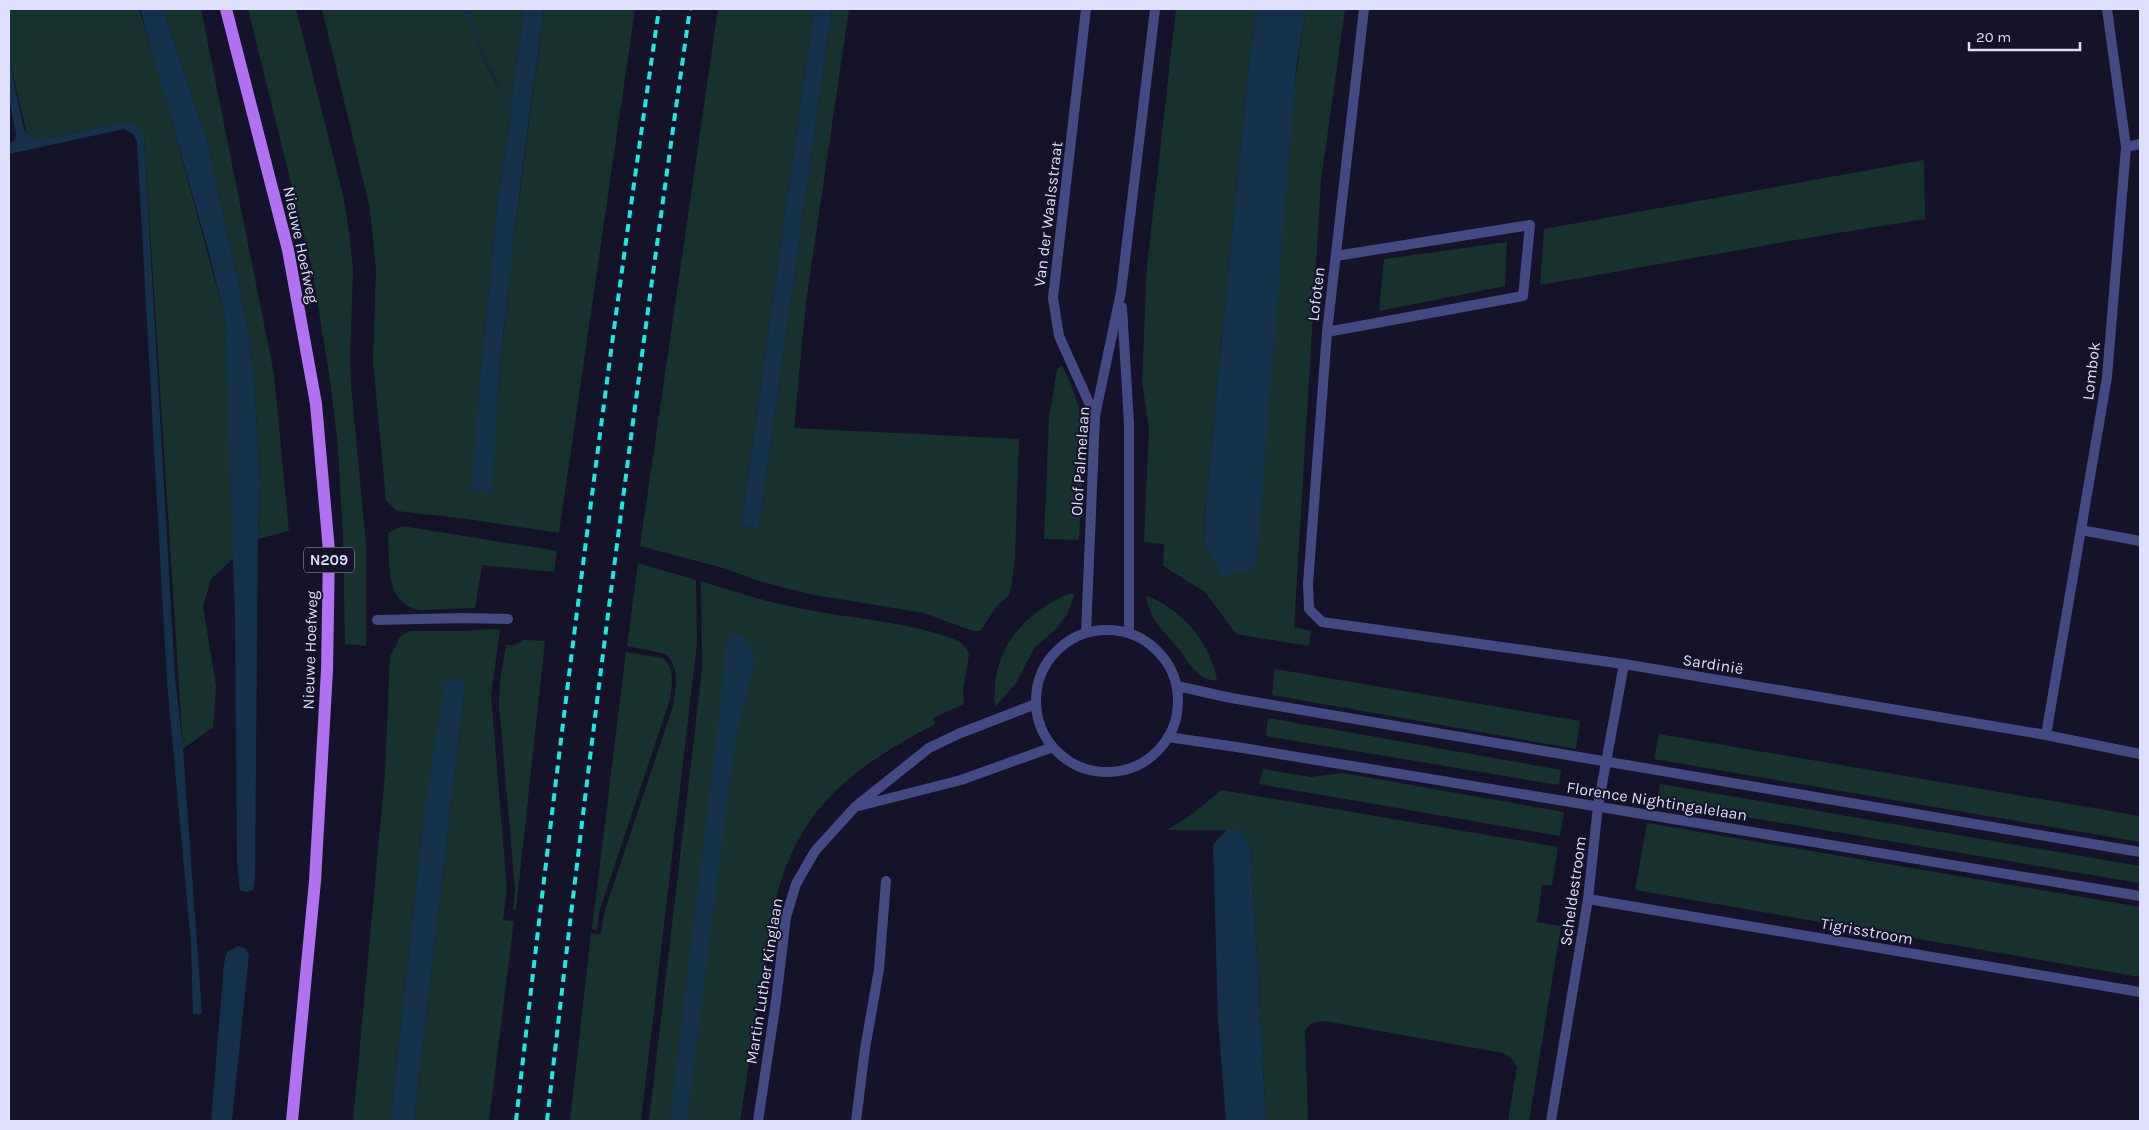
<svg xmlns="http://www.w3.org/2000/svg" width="2149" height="1130" viewBox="0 0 2149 1130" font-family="Karla,sans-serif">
<rect width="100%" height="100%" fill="#141329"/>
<!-- green -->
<path fill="#17322e" d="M 9,9 L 139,9 L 159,74 L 225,317 L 234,558 L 211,579 L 203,606 L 216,686 L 213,727 L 183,749 L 144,137 L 127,121 L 44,139 L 33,139 L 27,134 L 9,59 Z
M 163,9 L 201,9 L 274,374 L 289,531 L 258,539 L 260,485 L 254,373 L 246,319 L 208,143 Z
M 248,9 L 296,9 L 343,195 L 349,231 L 353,271 L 350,357 L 351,384 L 366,544 L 366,646 L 345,644 L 343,539 L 338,447 L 330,380 L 312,268 Z
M 322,9 L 464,9 C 478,44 489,78 511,108 L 498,199 L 482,358 L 472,490 L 492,494 L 494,437 L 510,267 L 544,9 L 635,9 L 559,533 L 467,519 L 397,511 L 386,500 L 373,362 L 376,270 L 370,209 Z
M 467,9 L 524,9 L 511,104 C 491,75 480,42 467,9 Z
M 718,9 L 814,9 L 741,525 L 753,528 L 759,526 L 832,9 L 849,9 L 806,302 L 794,428 L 1019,439 L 1015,557 L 1011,589 L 1009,595 L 997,606 L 980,631 L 973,631 L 924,613 L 809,594 L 758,581 L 723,568 L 640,546 Z
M 1176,9 L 1256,9 L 1246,90 L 1206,501 L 1204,542 L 1221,575 L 1306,9 L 1345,9 L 1321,181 L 1294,627 L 1311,631 L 1309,646 L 1236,634 L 1205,592 L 1163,566 L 1164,544 L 1144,542 L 1149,429 L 1142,381 L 1147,266 Z
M 1924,160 L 1925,219 L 1807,238 L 1540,285 L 1544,229 Z
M 1507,242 L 1505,286 L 1379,311 L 1384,259 Z
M 1062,366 C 1075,390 1082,413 1084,440 L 1079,540 L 1044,539 L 1049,419 L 1057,369 Z
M 402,526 L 557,551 L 554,572 L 482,565 L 475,608 L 420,610 C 384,604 390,561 388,533 Z
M 638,563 L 696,580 L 697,643 L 641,1121 L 570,1121 L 591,933 L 601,934 L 604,913 L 674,703 C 676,684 680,669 666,654 L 627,646 Z
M 701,581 C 737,593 771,603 808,610 C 856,619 907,622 954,639 C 961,642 967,647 969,655 L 963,689 L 964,704 L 933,718 L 935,724 C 844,773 795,810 772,915 L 740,1121 L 649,1121 L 702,670 Z
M 1069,594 L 1075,594 L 1067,614 L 1058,627 L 1035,647 L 1016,683 L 996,706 C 993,700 995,694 995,687 C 997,643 1030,609 1069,594 Z
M 1146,596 C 1151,597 1156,600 1160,602 C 1189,618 1211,647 1217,680 C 1199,684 1186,657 1176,646 C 1164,631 1148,617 1146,596 Z
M 490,629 L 500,630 L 491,695 L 507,889 L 503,920 L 514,921 L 489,1121 L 414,1121 L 465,687 L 424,814 L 390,1121 L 353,1121 L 385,774 L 390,657 L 400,637 L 409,631 L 466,631 Z
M 524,640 L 545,641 L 516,910 L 513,909 L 515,888 L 499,705 L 500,681 L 506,645 L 513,645 Z
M 626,652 L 663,658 C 676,671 672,685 669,702 L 599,912 L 597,930 L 592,929 Z
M 1275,669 L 1580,721 L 1576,749 L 1272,695 Z
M 1268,718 L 1561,770 L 1559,785 L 1266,736 Z
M 1659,734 L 2140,816 L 2140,842 L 1654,759 Z
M 1263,769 L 1311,777 L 1343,773 L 1564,812 L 1560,836 L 1259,784 Z
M 1660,784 L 2140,866 L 2140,883 L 1657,802 Z
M 1221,790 L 1558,847 L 1552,885 L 1542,885 L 1537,922 L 1561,926 L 1529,1121 L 1508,1121 L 1517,1067 L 1512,1059 L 1503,1053 L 1324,1021 L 1312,1023 L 1305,1030 L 1308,1121 L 1266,1121 L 1251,848 L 1240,830 L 1167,830 L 1194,813 Z
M 1647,823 L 2140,907 L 2140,977 L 1635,890 Z"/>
<!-- water -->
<path fill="#15304b" d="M 140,9 L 163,9 L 208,143 L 246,319 L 254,373 L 260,485 L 258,539 L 255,876 L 253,890 L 246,892 L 240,890 L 237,863 L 235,618 L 225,317 L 209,253 Z
M 464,9 L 467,9 C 480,41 490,76 511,103 L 524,9 L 544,9 C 522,170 499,331 492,494 L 471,490 L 482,358 L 498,199 L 511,109 C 490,77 478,44 464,9 Z
M 814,9 L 832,9 L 759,527 L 753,528 L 741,525 Z
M 1256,9 L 1306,9 L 1296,70 L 1256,569 L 1221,576 L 1204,542 L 1206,501 L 1246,90 Z
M 9,59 L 24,130 L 33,139 L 44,139 L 127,121 L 140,128 L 144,137 L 175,678 L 183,749 L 202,1013 L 199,1015 L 193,1014 L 191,944 L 167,682 L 137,142 L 133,134 L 124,129 L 9,154 L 9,144 L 15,140 L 16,134 L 9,99 Z
M 738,635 C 749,638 753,649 755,659 L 734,748 L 687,1121 L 670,1121 L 723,681 L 724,654 L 728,639 Z
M 456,678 L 464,681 L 465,687 L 414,1121 L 390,1121 L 424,814 L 445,682 Z
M 1226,830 L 1240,830 L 1251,848 L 1266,1121 L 1226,1121 L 1218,1020 L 1213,845 Z
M 238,946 L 245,948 L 249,955 L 232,1121 L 211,1121 L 224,964 L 227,952 Z"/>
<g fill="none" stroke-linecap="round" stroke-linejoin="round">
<!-- service -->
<path stroke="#444982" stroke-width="10" d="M 2081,530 L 2140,541
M 377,620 L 463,618 L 508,619"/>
<!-- minor -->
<path stroke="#444982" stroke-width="10" d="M 1086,9 L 1053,298 L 1059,336 L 1095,416
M 1364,9 L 1327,332 L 1308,584 L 1309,609 L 1322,622 L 1624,664 L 2046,735 L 2140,754
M 2126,147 L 2140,144
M 1327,332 L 1523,296 L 1530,225 L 1336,256
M 1177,686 L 1231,698 L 2140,852
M 2046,735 L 2107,377 L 2126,147 L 2107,9
M 1168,737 L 1243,748 L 2140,896
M 1588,899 L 2140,992
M 856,1121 L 865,1049 L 879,969 L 886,881
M 1551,1121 L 1588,899 L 1598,806 L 1624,664"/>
<!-- tertiary -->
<path stroke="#444982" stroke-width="10" d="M 1122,307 L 1129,424 L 1129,633
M1036 701a71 71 0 1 1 142 0a71 71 0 1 1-142 0Z
M 1086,633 L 1095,416 L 1121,292 L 1155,9
M 859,806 L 961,780 L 1053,747
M 758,1121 L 776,1001 L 786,917 L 796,884 L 815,851 L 855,807 L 929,748 L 958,734 L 1036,704"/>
<!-- primary -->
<path stroke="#b171f0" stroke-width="12" d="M 226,9 L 288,250 L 316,404 L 329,551 L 327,670 L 315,881 L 292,1121"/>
<!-- rail -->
<path stroke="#1fe7e2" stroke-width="4" stroke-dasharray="8 6" stroke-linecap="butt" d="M 516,1121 C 558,750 605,379 659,9
M 547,1121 C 589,750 637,379 690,9"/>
</g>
<g text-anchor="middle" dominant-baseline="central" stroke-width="4" stroke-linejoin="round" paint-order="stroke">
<!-- shield labels -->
<rect fill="#141329" stroke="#a1a2bd" stroke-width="1" x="304" y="547.5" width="50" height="25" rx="4"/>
<g font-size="15" font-weight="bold" fill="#dedffc">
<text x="329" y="560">N209</text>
</g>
<!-- street labels -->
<g font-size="16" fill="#dedffc" stroke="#141329">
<text transform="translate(1048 214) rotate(-83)">Van der Waalsstraat</text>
<text transform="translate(301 245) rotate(78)">Nieuwe Hoefweg</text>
<text transform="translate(1316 294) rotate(-83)">Lofoten</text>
<text transform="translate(2091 371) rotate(-83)">Lombok</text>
<text transform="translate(1080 461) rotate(-86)">Olof Palmelaan</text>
<text transform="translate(310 650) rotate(-88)">Nieuwe Hoefweg</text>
<text transform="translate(1713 664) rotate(9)">Sardinië</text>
<text transform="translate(1657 801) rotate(9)">Florence Nightingalelaan</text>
<text transform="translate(1573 891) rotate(-82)">Scheldestroom</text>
<text transform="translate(1867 931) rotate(10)">Tigrisstroom</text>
<text transform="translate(764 981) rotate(-81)">Martin Luther Kinglaan</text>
</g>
</g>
<!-- border -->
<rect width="2149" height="1130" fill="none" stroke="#dedffc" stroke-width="20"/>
<!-- scale -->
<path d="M1969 42v8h111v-8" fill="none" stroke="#dedffc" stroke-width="2.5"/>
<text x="1976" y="42" font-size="15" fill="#dedffc" stroke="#141329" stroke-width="4" paint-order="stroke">20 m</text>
</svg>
